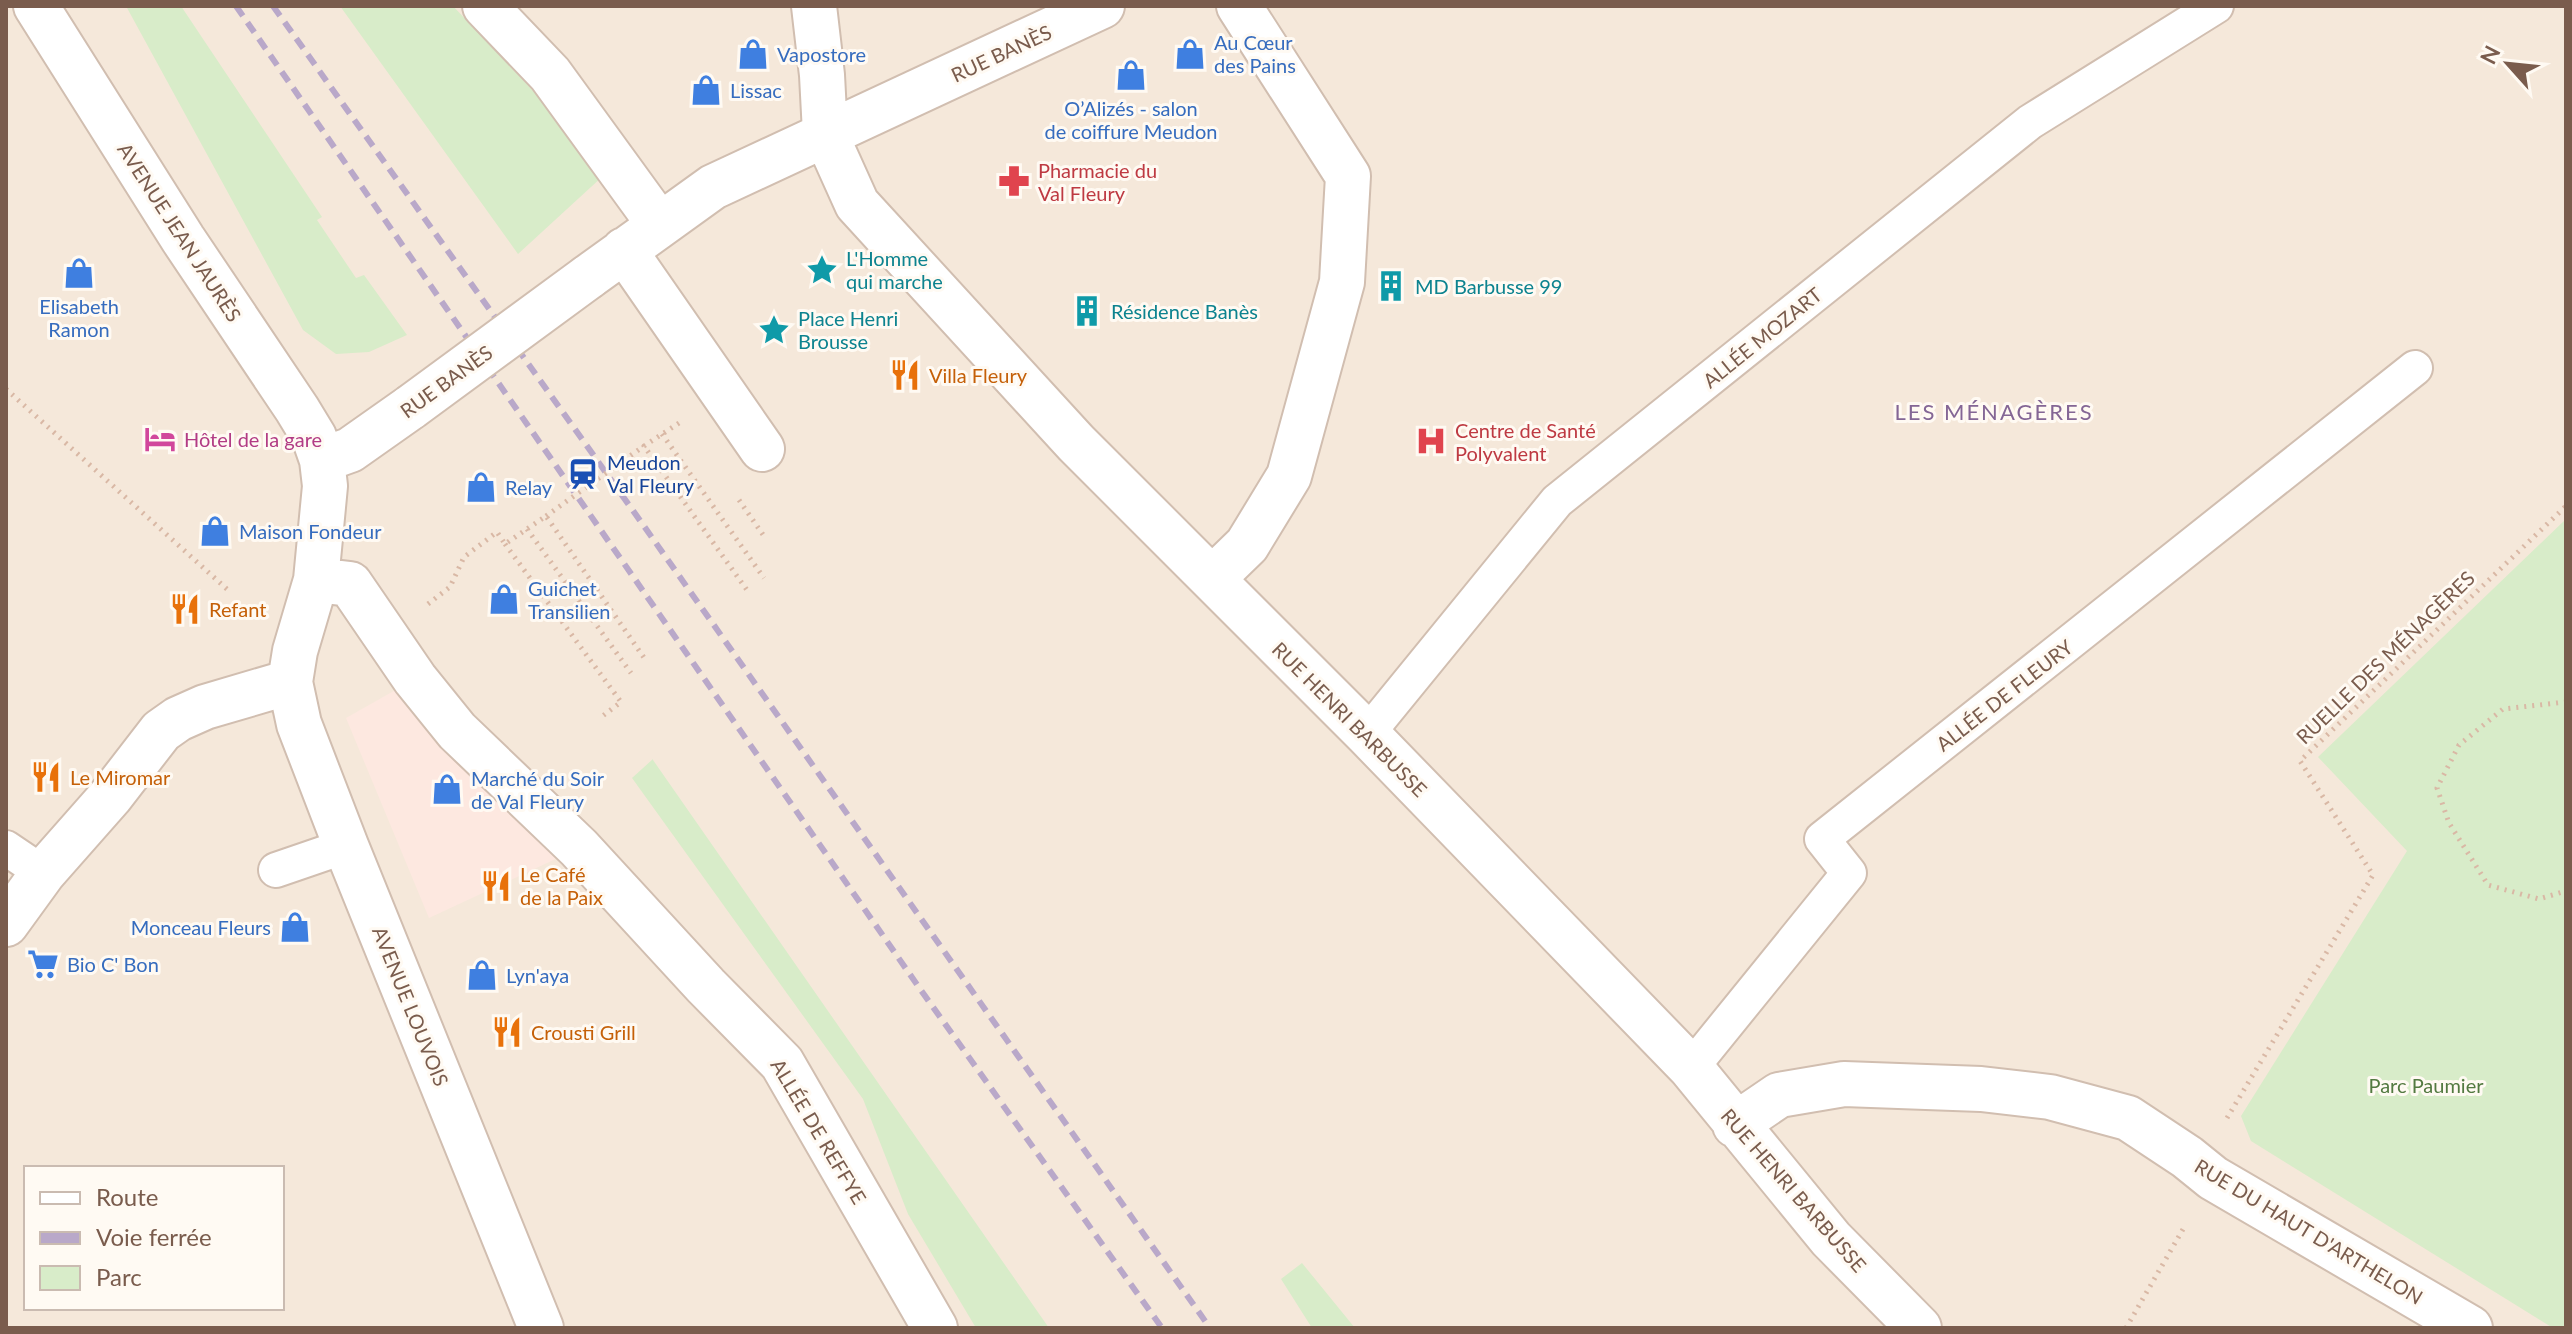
<svg xmlns="http://www.w3.org/2000/svg" width="2572" height="1334" viewBox="0 0 2572 1334" font-family="Lato,sans-serif">
<rect width="100%" height="100%" fill="#fdf6ec"/>
<!-- residential -->
<path fill="#f5e8da" fill-rule="evenodd" d="M 6,6 L 2566,6 L 2566,1328 L 6,1328 ZM 26,1168 L 282,1168 L 282,1308 L 26,1308 Z"/>
<!-- commercial -->
<path fill="#fde8e0" d="M 415,679 L 579,848 L 429,918 L 346,718 Z"/>
<!-- green -->
<path fill="#d8ecc9" d="M 126,6 L 181,6 L 322,217 L 317,220 L 356,278 L 364,275 L 407,335 L 369,352 L 336,354 L 303,330 Z
M 340,6 L 453,6 L 536,94 L 603,176 L 518,254 Z
M 2566,519 L 2566,1328 L 2553,1328 L 2251,1141 L 2241,1116 L 2407,851 L 2318,757 Z
M 653,759 L 653,760 L 1049,1328 L 976,1328 L 908,1214 L 863,1099 L 632,778 Z
M 1302,1263 L 1355,1328 L 1312,1328 L 1281,1279 Z"/>
<g fill="none" stroke-linecap="round" stroke-linejoin="round">
<defs>
<path id="lane" d="M 1367,734 L 1557,501 L 2030,122 L 2216,6
M 6,848 L 43,873
M 276,870 L 346,846
M 1691,1068 L 1849,873 L 1822,839 L 2415,368"/>
<path id="street" d="M 36,6 L 183,239 L 297,409 L 314,437 L 322,460 L 325,486 L 316,580 L 295,651 L 290,682 L 299,724 L 346,846 L 541,1328
M 485,6 L 550,74 L 659,224
M 814,6 L 822,75 L 825,133 L 857,204 L 1076,443 L 1367,734 L 1691,1068 L 1831,1239 L 1919,1328
M 624,250 L 762,449
M 588,277 L 713,187 L 1102,6
M 322,460 L 350,450 L 411,407
M 1213,578 L 1247,545 L 1289,476 L 1342,282 L 1348,176 L 1239,6
M 316,580 L 350,584 L 415,679 L 457,731 L 579,848 L 706,986 L 782,1063 L 935,1328
M 6,924 L 43,873 L 110,797 L 161,731 L 178,719 L 205,707 L 290,682
M 1735,1125 L 1779,1095 L 1844,1084 L 1981,1089 L 2050,1097 L 2128,1118 L 2187,1157 L 2213,1178 L 2470,1328"/>
</defs>
<!-- lane casing -->
<use href="#lane" stroke="#d1beb0" stroke-width="38"/>
<!-- street casing -->
<use href="#street" stroke="#d1beb0" stroke-width="48"/>
<!-- path -->
<path stroke="#d9b8a5" stroke-width="5" stroke-dasharray="2 6" stroke-linecap="butt" d="M 6,389 L 229,591
M 679,423 L 644,446 L 747,590
M 662,434 L 764,578
M 739,500 L 766,539
M 527,529 L 631,673
M 505,544 L 621,702 L 600,718
M 428,604 L 450,587 L 464,557 L 497,532 L 505,544 L 546,516 L 647,662
M 2566,702 L 2503,709 L 2459,745 L 2437,788 L 2449,823 L 2488,885 L 2539,899 L 2566,891
M 2227,1118 L 2373,875 L 2300,761 L 2566,506
M 2126,1328 L 2186,1224"/>
<!-- lane -->
<use href="#lane" stroke="#fff" stroke-width="34"/>
<!-- street -->
<use href="#street" stroke="#fff" stroke-width="44"/>
<!-- rail -->
<path stroke="#b9a8c9" stroke-width="6" stroke-dasharray="12 8" stroke-linecap="butt" d="M 236,6 L 918,986 L 1162,1328
M 273,6 L 634,512 L 1210,1328"/>
<defs>
<path id="street-bridge" d="M 411,407 L 588,277"/>
</defs>
<!-- street-bridge casing -->
<use href="#street-bridge" stroke="#d1beb0" stroke-width="48" stroke-linecap="butt"/>
<!-- path-bridge -->
<path stroke="#d9b8a5" stroke-width="5" stroke-dasharray="2 6" stroke-linecap="butt" d="M 546,516 L 644,446"/>
<!-- street-bridge -->
<use href="#street-bridge" stroke="#fff" stroke-width="44"/>
</g>
<!-- icons -->
<defs>
<symbol id="shop-bare" viewBox="-9 -9 18 18"><path d="M-5-2.5h2.3a2.7 3.5 0 0 1 5.4 0H5L5.5 6h-11ZM-1.5-2.5h3a1.5 2.3 0 0 0-3 0Z" fill="#3f7fe0" stroke="#fffaf3" stroke-width="2.5" paint-order="stroke"/></symbol>
<symbol id="pharmacy-bare" viewBox="-9 -9 18 18"><path d="M-2-6h4v4h4v4h-4v4h-4v-4h-4v-4h4Z" fill="#e0444e" stroke="#fffaf3" stroke-width="2.5" paint-order="stroke"/></symbol>
<symbol id="sight-bare" viewBox="-9 -9 18 18"><path d="M0-6L1.8-2.2L6-1.7L2.9 1.2L3.7 5.4L0 3.3L-3.7 5.4L-2.9 1.2L-6-1.7L-1.8-2.2Z" fill="#0f9aa8" stroke="#fffaf3" stroke-width="2.5" paint-order="stroke"/></symbol>
<symbol id="building-bare" viewBox="-9 -9 18 18"><path d="M-4-6H4V6H1V3H-1V6H-4ZM-2.5-4.3h1.7v1.8h-1.7ZM.8-4.3h1.7v1.8H.8ZM-2.5-1h1.7V.8h-1.7ZM.8-1h1.7V.8H.8Z" fill="#0f9aa8" stroke="#fffaf3" stroke-width="2.5" paint-order="stroke"/></symbol>
<symbol id="restaurant-bare" viewBox="-9 -9 18 18"><path d="M-5-6h1v4h1v-4h1v4h1v-4h1v5L-1.5 .5V6h-2V.5L-5-1ZM5-6V6H3V1.5H1.5Q1.5-4 5-6Z" fill="#e8710a" stroke="#fffaf3" stroke-width="2.5" paint-order="stroke"/></symbol>
<symbol id="hotel-bare" viewBox="-9 -9 18 18"><path d="M-6-4.5h1.5V1H6V5H4.5V3h-9V5H-6ZM-4 0a1.8 1.8 0 1 1 3.6 0ZM.5 0V-2.5h3Q6-2.5 6 0Z" fill="#d1479c" stroke="#fffaf3" stroke-width="2.5" paint-order="stroke"/></symbol>
<symbol id="hospital-bare" viewBox="-9 -9 18 18"><path d="M-5-5h3v3.5h4V-5h3V5h-3V1.5h-4V5h-3Z" fill="#e0444e" stroke="#fffaf3" stroke-width="2.5" paint-order="stroke"/></symbol>
<symbol id="station-bare" viewBox="-9 -9 18 18"><path d="M-3-6H3Q5-6 5-4V2Q5 4 3 4L4.5 6H3L1.5 4h-3L-3 6H-4.5L-3 4Q-5 4-5 2V-4Q-5-6-3-6ZM-3.5-4v3h7v-3ZM-3.5 1v1.5H-2V1ZM2 1v1.5H3.5V1Z" fill="#1a4fb4" stroke="#fffaf3" stroke-width="2.5" paint-order="stroke"/></symbol>
<symbol id="supermarket-bare" viewBox="-9 -9 18 18"><path d="M-6-5.5h2.5l.6 2H6L4.5 2H-2.5L-4.4-4H-6ZM-1.5 3.2a1.3 1.3 0 1 0 .1 0ZM3 3.2a1.3 1.3 0 1 0 .1 0Z" fill="#3f7fe0" stroke="#fffaf3" stroke-width="2.5" paint-order="stroke"/></symbol>
</defs>
<g fill-rule="evenodd">
<use href="#shop-bare" x="731" y="32" width="44" height="44"/>
<use href="#shop-bare" x="1168" y="32" width="44" height="44"/>
<use href="#shop-bare" x="1109" y="53" width="44" height="44"/>
<use href="#shop-bare" x="684" y="68" width="44" height="44"/>
<use href="#pharmacy-bare" x="992" y="159" width="44" height="44"/>
<use href="#sight-bare" x="800" y="248" width="44" height="44"/>
<use href="#shop-bare" x="57" y="251" width="44" height="44"/>
<use href="#building-bare" x="1369" y="264" width="44" height="44"/>
<use href="#building-bare" x="1065" y="289" width="44" height="44"/>
<use href="#sight-bare" x="752" y="308" width="44" height="44"/>
<use href="#restaurant-bare" x="883" y="353" width="44" height="44"/>
<use href="#hotel-bare" x="138" y="417" width="44" height="44"/>
<use href="#hospital-bare" x="1409" y="419" width="44" height="44"/>
<use href="#station-bare" x="561" y="452" width="44" height="44"/>
<use href="#shop-bare" x="459" y="465" width="44" height="44"/>
<use href="#shop-bare" x="193" y="509" width="44" height="44"/>
<use href="#shop-bare" x="482" y="577" width="44" height="44"/>
<use href="#restaurant-bare" x="163" y="587" width="44" height="44"/>
<use href="#restaurant-bare" x="24" y="755" width="44" height="44"/>
<use href="#shop-bare" x="425" y="767" width="44" height="44"/>
<use href="#restaurant-bare" x="474" y="864" width="44" height="44"/>
<use href="#shop-bare" x="273" y="905" width="44" height="44"/>
<use href="#supermarket-bare" x="21" y="942" width="44" height="44"/>
<use href="#shop-bare" x="460" y="953" width="44" height="44"/>
<use href="#restaurant-bare" x="485" y="1010" width="44" height="44"/>
</g>
<g text-anchor="middle" dominant-baseline="central" stroke-width="6" stroke-linejoin="round" paint-order="stroke">
<!-- shop labels -->
<g font-size="20" fill="#366cbe" stroke="#fffaf3" text-anchor="start">
<text x="1214" y="42">Au Cœur<tspan x="1214" dy="23">des Pains</tspan></text>
<text x="777" y="54">Vapostore</text>
<text x="730" y="90">Lissac</text>
<text x="1131" y="108" text-anchor="middle">O’Alizés - salon<tspan x="1131" dy="23">de coiffure Meudon</tspan></text>
<text x="79" y="306" text-anchor="middle">Elisabeth<tspan x="79" dy="23">Ramon</tspan></text>
<text x="505" y="487">Relay</text>
<text x="239" y="531">Maison Fondeur</text>
<text x="528" y="588">Guichet<tspan x="528" dy="23">Transilien</tspan></text>
<text x="471" y="778">Marché du Soir<tspan x="471" dy="23">de Val Fleury</tspan></text>
<text x="271" y="927" text-anchor="end">Monceau Fleurs</text>
<text x="67" y="964">Bio C' Bon</text>
<text x="506" y="975">Lyn'aya</text>
</g>
<!-- street labels -->
<g font-size="20" fill="#7a5c4d" stroke="#fffaf3">
<text transform="translate(1001 53) rotate(-25)">RUE BANÈS</text>
<text transform="translate(180 232) rotate(57)">AVENUE JEAN JAURÈS</text>
<text transform="translate(1762 337) rotate(-39)">ALLÉE MOZART</text>
<text transform="translate(446 381) rotate(-36)">RUE BANÈS</text>
<text transform="translate(2385 657) rotate(-44)">RUELLE DES MÉNAGÈRES</text>
<text transform="translate(2004 695) rotate(-38)">ALLÉE DE FLEURY</text>
<text transform="translate(1350 719) rotate(45)">RUE HENRI BARBUSSE</text>
<text transform="translate(411 1006) rotate(68)">AVENUE LOUVOIS</text>
<text transform="translate(819 1131) rotate(59)">ALLÉE DE REFFYE</text>
<text transform="translate(1794 1190) rotate(49)">RUE HENRI BARBUSSE</text>
<text transform="translate(2309 1231) rotate(31)">RUE DU HAUT D'ARTHELON</text>
</g>
<!-- health labels -->
<g font-size="20" fill="#be3a42" stroke="#fffaf3" text-anchor="start">
<text x="1038" y="170">Pharmacie du<tspan x="1038" dy="23">Val Fleury</tspan></text>
<text x="1455" y="430">Centre de Santé<tspan x="1455" dy="23">Polyvalent</tspan></text>
</g>
<!-- culture labels -->
<g font-size="20" fill="#0d838f" stroke="#fffaf3" text-anchor="start">
<text x="846" y="258">L'Homme<tspan x="846" dy="23">qui marche</tspan></text>
<text x="1415" y="286">MD Barbusse 99</text>
<text x="1111" y="311">Résidence Banès</text>
<text x="798" y="318">Place Henri<tspan x="798" dy="23">Brousse</tspan></text>
</g>
<!-- food labels -->
<g font-size="20" fill="#c56008" stroke="#fffaf3" text-anchor="start">
<text x="929" y="375">Villa Fleury</text>
<text x="209" y="609">Refant</text>
<text x="70" y="777">Le Miromar</text>
<text x="520" y="874">Le Café<tspan x="520" dy="23">de la Paix</tspan></text>
<text x="531" y="1032">Crousti Grill</text>
</g>
<!-- hotel labels -->
<g font-size="20" fill="#b23c85" stroke="#fffaf3" text-anchor="start">
<text x="184" y="439">Hôtel de la gare</text>
</g>
<!-- transit labels -->
<g font-size="20" fill="#164399" stroke="#fffaf3" text-anchor="start">
<text x="607" y="462">Meudon<tspan x="607" dy="23">Val Fleury</tspan></text>
</g>
<!-- park labels -->
<g font-size="20" fill="#537a41" stroke="#fffaf3">
<text x="2426" y="1085">Parc Paumier</text>
</g>
<!-- neighbourhood labels -->
<g font-size="22" letter-spacing="2" fill="#846695" stroke="#fffaf3">
<text x="1994" y="411">LES MÉNAGÈRES</text>
</g>
</g>
<!-- border -->
<rect width="2572" height="1334" fill="none" stroke="#7a5c4d" stroke-width="16"/>
<!-- legend -->
<rect x="24" y="1166" width="260" height="144" fill="#fffaf3" stroke="#cabbb1" stroke-width="2"/>
<rect x="40" y="1192" width="40" height="12" fill="#ffffff" stroke="#cabbb1" stroke-width="2"/>
<text x="96" y="1206" font-size="24" fill="#7a5c4d">Route</text>
<rect x="40" y="1232" width="40" height="12" fill="#b9a8c9" stroke="#cabbb1" stroke-width="2"/>
<text x="96" y="1246" font-size="24" fill="#7a5c4d">Voie ferrée</text>
<rect x="40" y="1266" width="40" height="24" fill="#d8ecc9" stroke="#cabbb1" stroke-width="2"/>
<text x="96" y="1286" font-size="24" fill="#7a5c4d">Parc</text>
<!-- north arrow -->
<g transform="translate(2508 64) rotate(297)" stroke="#fffaf3" stroke-width="6" paint-order="stroke">
<path d="M0-6L14 30L0 20L-14 30Z" fill="#7a5c4d"/>
<text y="-12" font-size="22" font-weight="bold" text-anchor="middle" fill="#7a5c4d">N</text>
</g>
</svg>
